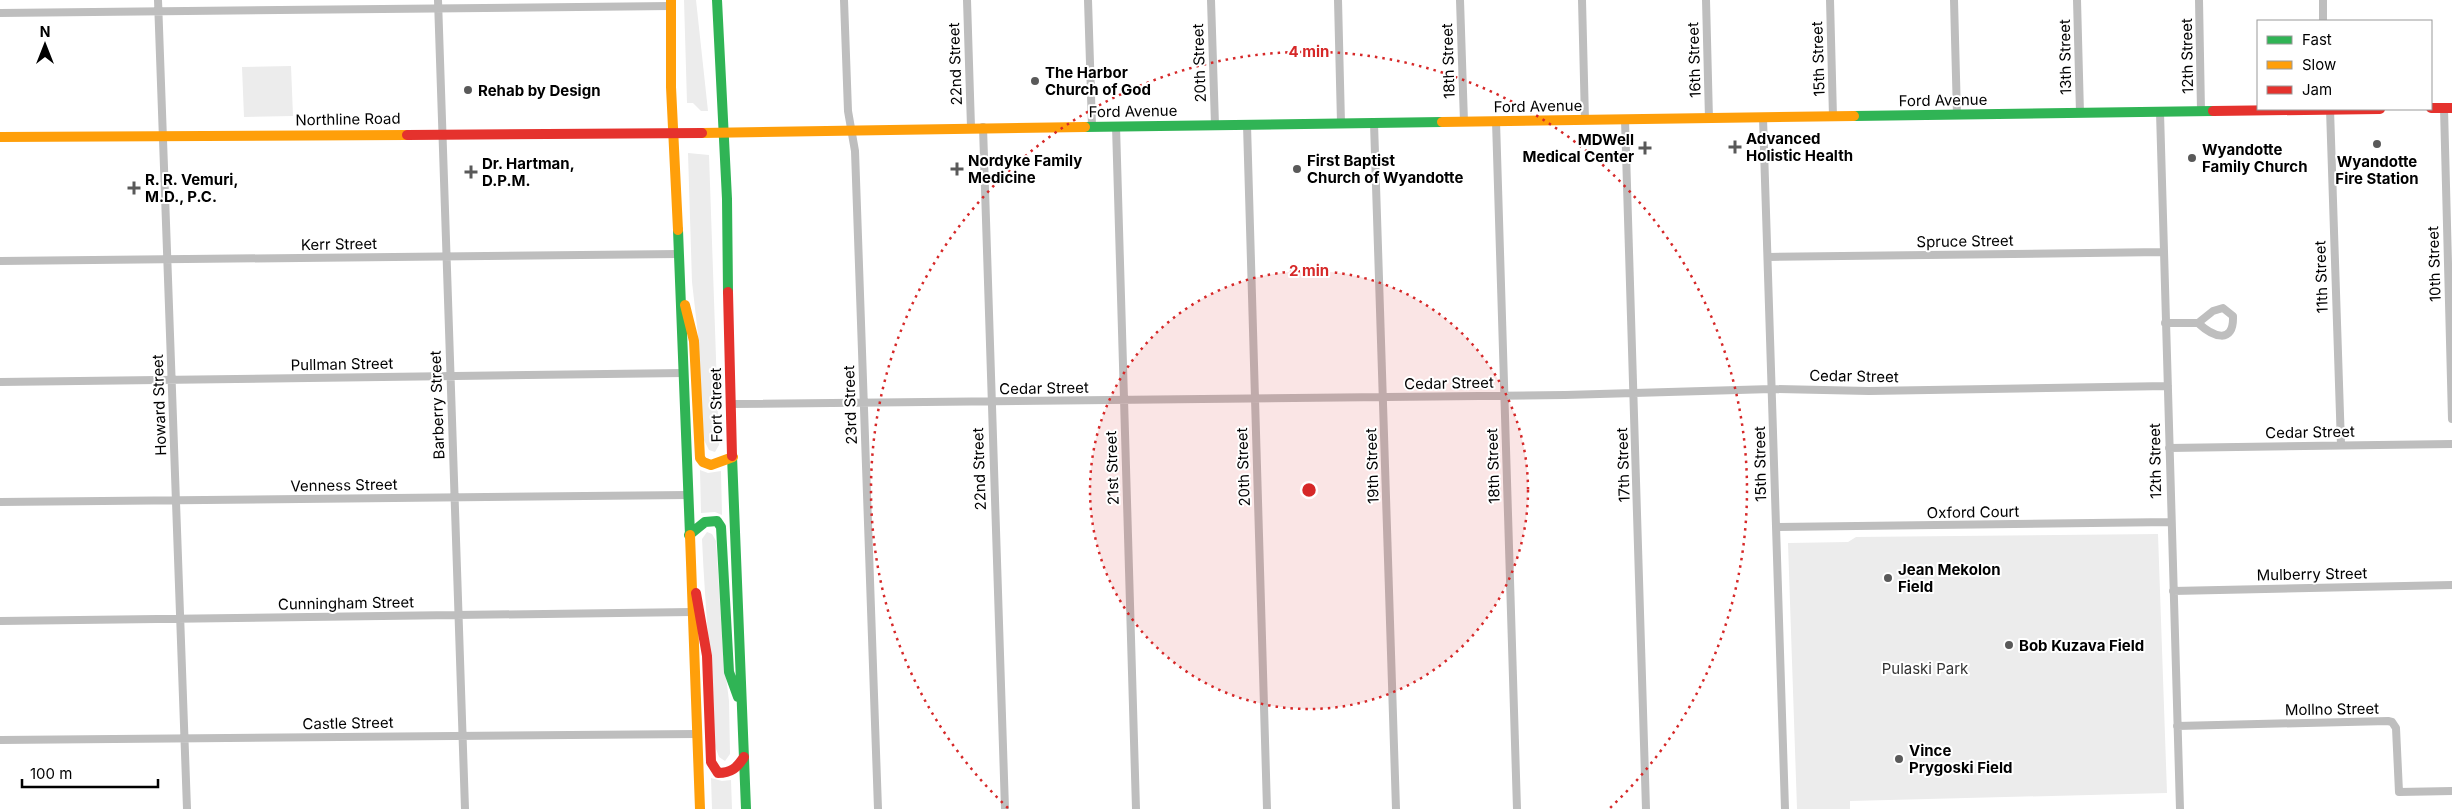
<svg xmlns="http://www.w3.org/2000/svg" width="2452" height="809" viewBox="0 0 2452 809" font-family="Inter,sans-serif">
<rect width="100%" height="100%" fill="#fff"/>
<!-- green -->
<path fill="#ececec" d="M 684,0 L 696,0 L 708,111 L 701,111 L 693,103 L 687,103 Z
M 291,66 L 293,116 L 244,117 L 242,67 Z
M 688,153 L 709,155 L 719,445 L 715,452 L 709,450 L 702,436 L 698,335 L 692,282 Z
M 700,470 L 708,473 L 721,471 L 722,515 L 715,512 L 701,513 Z
M 707,532 L 712,534 L 716,541 L 723,652 L 729,701 L 730,754 L 725,761 L 719,757 L 715,746 C 712,677 705,608 702,539 Z
M 2158,534 L 2167,793 L 1850,801 L 1850,809 L 1797,809 L 1788,543 L 1848,542 L 1856,537 Z
M 711,778 L 722,781 L 731,780 L 732,809 L 712,809 Z"/>
<g fill="none" stroke-linecap="round" stroke-linejoin="round">
<!-- street -->
<path stroke="#bebebe" stroke-width="8" d="M 158,0 L 187,809
M 438,0 L 465,809
M 844,0 L 848,111 L 855,151 L 878,809
M 967,0 L 971,127
M 1088,0 L 1092,126
M 1211,0 L 1215,125
M 1338,0 L 1341,123
M 1460,0 L 1464,122
M 1582,0 L 1585,120
M 1706,0 L 1709,119
M 1830,0 L 1833,117
M 1954,0 L 1957,115
M 2077,0 L 2080,113
M 2199,0 L 2201,111
M 2323,0 L 2323,21
M 0,13 L 671,6
M 2444,108 L 2452,419
M 2330,109 L 2341,445
M 2160,112 L 2180,809
M 1763,118 L 1785,809
M 1625,120 L 1646,809
M 1496,121 L 1517,809
M 1374,123 L 1396,809
M 1247,125 L 1267,809
M 1116,126 L 1136,809
M 983,127 L 1005,809
M 1768,257 L 2163,252
M 0,261 L 679,254
M 2165,323 L 2198,323 L 2213,311 L 2223,308 L 2233,316 C 2234,346 2212,336 2198,323
M 0,382 L 684,373
M 730,404 L 1565,395 L 1772,389 L 1869,391 L 2168,386
M 2169,448 L 2452,444
M 0,502 L 688,495
M 1776,527 L 2171,522
M 2173,591 L 2452,585
M 0,621 L 692,612
M 2177,726 L 2388,721 L 2392,722 L 2396,728 L 2399,792 L 2452,791
M 0,740 L 696,734"/>
<!-- fast -->
<path stroke="#30b455" stroke-width="10" d="M 717,0 L 727,199 L 728,292
M 1854,116 L 2213,111
M 1085,127 L 1442,122
M 678,230 L 690,535
M 732,456 L 746,809
M 689,535 L 705,522 L 717,521 L 721,527 L 729,672 L 738,697"/>
<!-- slow -->
<path stroke="#ff9f0a" stroke-width="10" d="M 671,0 L 671,87 L 678,230
M 1442,122 L 1854,116
M 702,133 L 1085,127
M 0,137 L 407,135
M 685,305 L 694,341 L 700,458 L 703,462 L 711,465 L 733,457
M 690,535 L 700,809"/>
<!-- jam -->
<path stroke="#e5322d" stroke-width="10" d="M 2431,108 L 2452,108
M 2213,111 L 2380,109
M 407,135 L 702,133
M 728,292 L 732,456
M 696,593 L 707,656 L 711,762 L 718,773 C 731,773 737,768 744,757"/>
</g>
<!-- distance rings -->
<circle cx="1309" cy="490" r="219" fill="#d62828" fill-opacity=".12"/>
<g fill="none" stroke="#d62828" stroke-width="2.5" stroke-dasharray="2.5 5">
<circle cx="1309" cy="490" r="219"/>
<path d="M1008 808A438 438 0 1 1 1610 808"/>
</g>
<!-- markers -->
<g fill="#595959" stroke="#fff" stroke-width="2">
<circle cx="1035" cy="81" r="5"/>
<circle cx="468" cy="90" r="5"/>
<circle cx="2377" cy="144" r="5"/>
<path d="M1732.5 139.5h5v5h5v5h-5v5h-5v-5h-5v-5h5z"/>
<path d="M1642.5 140.5h5v5h5v5h-5v5h-5v-5h-5v-5h5z"/>
<circle cx="2192" cy="158" r="5"/>
<path d="M954.5 161.5h5v5h5v5h-5v5h-5v-5h-5v-5h5z"/>
<circle cx="1297" cy="169" r="5"/>
<path d="M468.5 164.5h5v5h5v5h-5v5h-5v-5h-5v-5h5z"/>
<path d="M131.5 180.5h5v5h5v5h-5v5h-5v-5h-5v-5h5z"/>
<circle cx="1888" cy="578" r="5"/>
<circle cx="2009" cy="645" r="5"/>
<circle cx="1899" cy="759" r="5"/>
</g>
<g text-anchor="middle" dominant-baseline="central" stroke-width="4" stroke-linejoin="round" paint-order="stroke">
<!-- street labels -->
<g font-size="15" fill="#000" stroke="#fff">
<text transform="translate(2187 56) rotate(-91)">12th Street</text>
<text transform="translate(2065 57) rotate(-91)">13th Street</text>
<text transform="translate(1818 59) rotate(-92)">15th Street</text>
<text transform="translate(1694 60) rotate(-92)">16th Street</text>
<text transform="translate(1448 61) rotate(-92)">18th Street</text>
<text transform="translate(1199 63) rotate(-92)">20th Street</text>
<text transform="translate(955 64) rotate(-92)">22nd Street</text>
<text transform="translate(1943 100) rotate(-1)">Ford Avenue</text>
<text transform="translate(1538 106) rotate(-1)">Ford Avenue</text>
<text transform="translate(1133 111) rotate(-1)">Ford Avenue</text>
<text transform="translate(348 119) rotate(-1)">Northline Road</text>
<text transform="translate(1965 241) rotate(-1)">Spruce Street</text>
<text transform="translate(339 244) rotate(-1)">Kerr Street</text>
<text transform="translate(2434 264) rotate(-92)">10th Street</text>
<text transform="translate(2321 277) rotate(-92)">11th Street</text>
<text transform="translate(342 364) rotate(-1)">Pullman Street</text>
<text transform="translate(1854 376) rotate(1)">Cedar Street</text>
<text transform="translate(1449 383) rotate(-1)">Cedar Street</text>
<text transform="translate(1044 388) rotate(-1)">Cedar Street</text>
<text transform="translate(159 405) rotate(-92)">Howard Street</text>
<text transform="translate(437 405) rotate(-92)">Barberry Street</text>
<text transform="translate(716 405) rotate(-91)">Fort Street</text>
<text transform="translate(850 405) rotate(-92)">23rd Street</text>
<text transform="translate(2310 432) rotate(-1)">Cedar Street</text>
<text transform="translate(2155 461) rotate(-91)">12th Street</text>
<text transform="translate(1760 464) rotate(-91)">15th Street</text>
<text transform="translate(1623 465) rotate(-92)">17th Street</text>
<text transform="translate(1372 466) rotate(-92)">19th Street</text>
<text transform="translate(1493 466) rotate(-92)">18th Street</text>
<text transform="translate(1243 467) rotate(-92)">20th Street</text>
<text transform="translate(1112 468) rotate(-92)">21st Street</text>
<text transform="translate(979 469) rotate(-92)">22nd Street</text>
<text transform="translate(344 485) rotate(-1)">Venness Street</text>
<text transform="translate(1973 512) rotate(-1)">Oxford Court</text>
<text transform="translate(2312 574) rotate(-1)">Mulberry Street</text>
<text transform="translate(346 603) rotate(-1)">Cunningham Street</text>
<text transform="translate(2332 709) rotate(-1)">Mollno Street</text>
<text transform="translate(348 723) rotate(-1)">Castle Street</text>
</g>
<!-- poi labels -->
<g font-size="15" font-weight="bold" fill="#000" stroke="#fff" text-anchor="start">
<text x="1045" y="72">The Harbor<tspan x="1045" dy="17">Church of God</tspan></text>
<text x="478" y="90">Rehab by Design</text>
<text x="1746" y="138">Advanced<tspan x="1746" dy="17">Holistic Health</tspan></text>
<text x="1634" y="139" text-anchor="end">MDWell<tspan x="1634" dy="17">Medical Center</tspan></text>
<text x="2202" y="149">Wyandotte<tspan x="2202" dy="17">Family Church</tspan></text>
<text x="968" y="160">Nordyke Family<tspan x="968" dy="17">Medicine</tspan></text>
<text x="1307" y="160">First Baptist<tspan x="1307" dy="17">Church of Wyandotte</tspan></text>
<text x="2377" y="161" text-anchor="middle">Wyandotte<tspan x="2377" dy="17">Fire Station</tspan></text>
<text x="482" y="163">Dr. Hartman,<tspan x="482" dy="17">D.P.M.</tspan></text>
<text x="145" y="179">R. R. Vemuri,<tspan x="145" dy="17">M.D., P.C.</tspan></text>
<text x="1898" y="569">Jean Mekolon<tspan x="1898" dy="17">Field</tspan></text>
<text x="2019" y="645">Bob Kuzava Field</text>
<text x="1909" y="750">Vince<tspan x="1909" dy="17">Prygoski Field</tspan></text>
</g>
<!-- park labels -->
<g font-size="15" fill="#333" stroke="#fff">
<text x="1925" y="668">Pulaski Park</text>
</g>
</g>
<circle cx="1309" cy="490" r="8" fill="#d62828" stroke="#fff" stroke-width="2.5"/>
<g font-size="15" text-anchor="middle" font-weight="bold" fill="#d62828" stroke="#fff" stroke-width="4" stroke-linejoin="round" paint-order="stroke">
<text x="1309" y="57">4 min</text>
<text x="1309" y="276">2 min</text>
</g>
<!-- legend -->
<rect x="2257" y="20" width="175" height="90" fill="#ffffff" stroke="#999999"/>
<rect x="2267" y="36" width="25" height="8" fill="#30b455" stroke="#999999"/>
<text x="2302" y="45" font-size="15" fill="#000000">Fast</text>
<rect x="2267" y="61" width="25" height="8" fill="#ff9f0a" stroke="#999999"/>
<text x="2302" y="70" font-size="15" fill="#000000">Slow</text>
<rect x="2267" y="86" width="25" height="8" fill="#e5322d" stroke="#999999"/>
<text x="2302" y="95" font-size="15" fill="#000000">Jam</text>
<!-- north arrow -->
<g transform="translate(45 45)" stroke="#ffffff" stroke-width="4" paint-order="stroke">
<path d="M0-4L9 19L0 12L-9 19Z" fill="#000000"/>
<text y="-8" font-size="14" font-weight="bold" text-anchor="middle" fill="#000000">N</text>
</g>
<!-- scale -->
<path d="M22 779v8h136v-8" fill="none" stroke="#000000" stroke-width="2.5"/>
<text x="30" y="779" font-size="15" fill="#000000" stroke="#ffffff" stroke-width="4" paint-order="stroke">100 m</text>
</svg>
